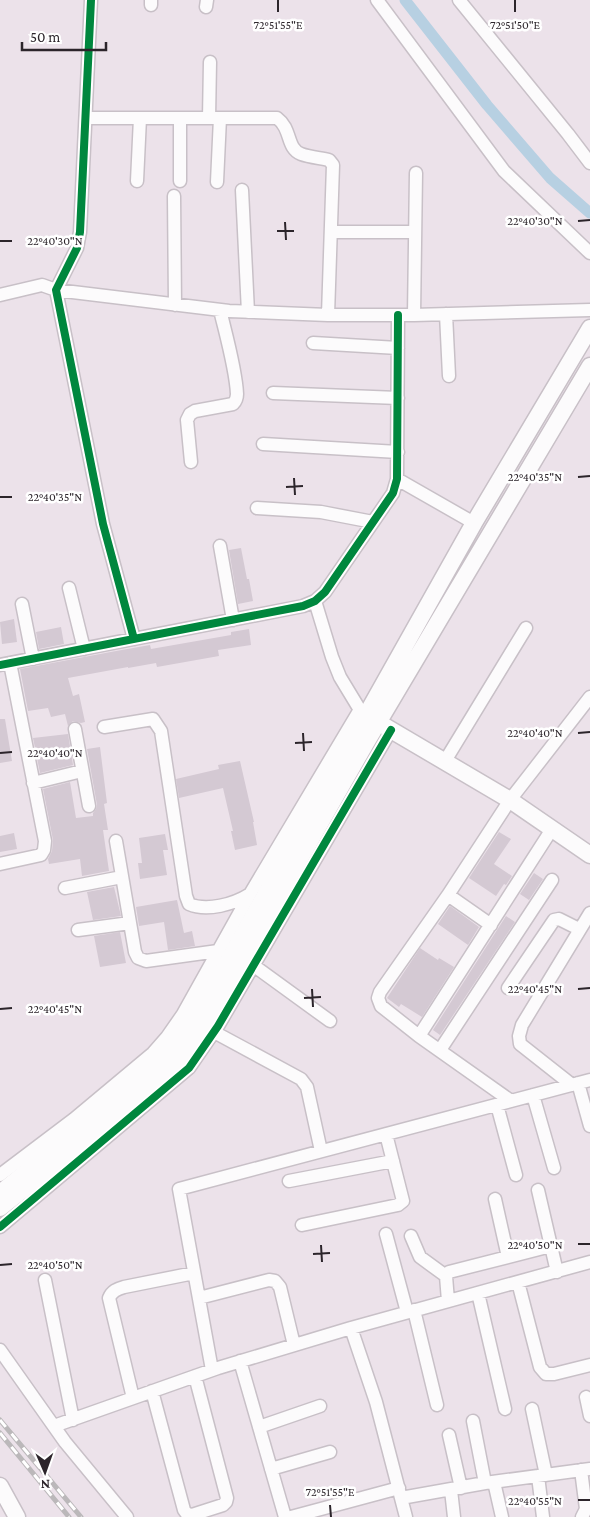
<svg xmlns="http://www.w3.org/2000/svg" width="590" height="1517" viewBox="0 0 590 1517" font-family="'Crimson Pro',serif">
<rect width="100%" height="100%" fill="#ece2ea"/>
<g fill="none" stroke-linecap="round" stroke-linejoin="round">
<!-- canal -->
<path stroke="#b7d0e2" stroke-width="11" d="M 405,0 L 487,105 L 550,178 L 590,213"/>
</g>
<!-- building -->
<path fill="#d4c9d3" d="M 241,548 L 247,579 L 249,579 L 253,601 L 238,604 L 229,550 Z
M 14,619 L 17,642 L 2,644 L 0,622 Z
M 61,627 L 64,644 L 39,649 L 36,632 Z
M 249,629 L 251,645 L 218,650 L 219,656 L 157,667 L 156,663 L 128,668 L 128,667 L 68,678 L 73,696 L 79,694 L 85,722 L 81,723 L 73,721 L 68,726 L 65,714 L 51,717 L 48,708 L 28,711 L 20,669 L 116,651 L 150,645 L 151,649 L 231,635 L 231,632 Z
M 0,719 L 5,719 L 12,761 L 0,763 Z
M 68,734 L 73,765 L 40,773 L 33,738 Z
M 100,747 L 107,803 L 104,804 L 108,830 L 103,830 L 109,871 L 82,876 L 80,859 L 49,864 L 48,859 L 52,851 L 53,840 L 43,789 L 70,782 L 76,818 L 93,816 L 93,813 L 96,809 L 97,805 L 87,749 Z
M 240,761 L 254,822 L 253,822 L 257,845 L 235,850 L 231,831 L 233,831 L 223,788 L 179,798 L 176,779 L 219,769 L 218,765 Z
M 499,832 L 511,839 L 494,864 L 512,876 L 506,885 L 504,884 L 496,896 L 469,878 Z
M 14,833 L 17,849 L 0,852 L 0,836 Z
M 165,834 L 168,850 L 163,850 L 167,875 L 140,879 L 138,863 L 142,863 L 139,838 Z
M 534,873 L 543,879 L 529,900 L 520,894 Z
M 114,887 L 121,916 L 93,920 L 87,892 Z
M 177,900 L 184,933 L 192,931 L 195,946 L 168,950 L 164,922 L 139,926 L 136,907 Z
M 450,906 L 479,927 L 468,945 L 438,924 Z
M 506,916 L 515,922 L 440,1035 L 433,1030 Z
M 120,932 L 126,963 L 100,967 L 94,936 Z
M 420,948 L 438,960 L 439,958 L 454,967 L 422,1017 L 401,1004 L 399,1007 L 387,998 Z"/>
<g fill="none" stroke-linecap="round" stroke-linejoin="round">
<defs>
<path id="minor" d="M 91,0 L 80,232 L 77,248 L 56,290 L 103,524 L 134,639
M 377,0 L 504,171 L 590,253
M 459,0 L 568,134 L 590,163
M 151,5 L 151,0
M 206,7 L 207,0
M 86,118 L 277,118 C 292,129 286,148 301,154 C 309,157 320,158 329,160 L 333,165 L 328,315
M 209,118 L 210,62
M 137,181 L 140,118
M 180,181 L 180,118
M 217,182 L 220,118
M 242,190 L 248,312
M 174,196 L 175,305
M 331,232 L 415,232
M 0,295 L 42,285 L 56,290 L 229,311 L 328,315 L 414,315 L 590,310
M 446,314 L 449,376
M 414,315 L 416,173
M 313,343 L 398,348
M 273,393 L 398,398
M 263,444 L 398,452
M 191,462 L 187,420 L 190,414 L 195,411 L 233,404 C 236,401 237,398 237,394 C 236,370 226,335 220,310
M 397,479 L 474,523
M 257,508 L 321,512 L 373,522
M 220,546 L 233,620
M 69,588 L 84,649
M 315,601 L 332,657 L 340,677 L 360,710
M 22,604 L 33,659
M 0,665 L 303,606 L 315,601 L 325,592 L 393,493 L 397,479 L 398,315
M 104,727 L 153,719 L 161,731 L 186,896 L 189,904 C 207,912 234,904 250,894
M 75,729 L 89,806
M 445,761 L 526,628
M 33,783 L 82,771
M 116,841 L 135,952 L 138,958 L 146,961 L 218,951
M 0,864 L 41,855 L 44,850 L 45,841 L 10,663
M 65,888 L 122,877
M 448,895 L 491,925
M 78,930 L 130,923
M 253,965 L 330,1021
M 508,988 L 554,920 L 559,919 L 579,929
M 214,1032 L 301,1079 L 307,1087 L 321,1151
M 419,1036 L 552,829
M 440,1050 L 552,880
M 578,1083 L 590,1126
M 572,1085 L 520,1044 L 519,1036 L 522,1025 L 590,913
M 533,1095 L 554,1168
M 511,1101 L 419,1036 L 381,1006 L 378,998 L 380,992 L 448,895 L 510,800 L 590,697
M 497,1105 L 516,1175
M 0,1175 L 74,1119 L 153,1053 L 167,1037 L 183,1014 L 250,894 L 359,711
M 289,1181 L 393,1161
M 538,1190 L 557,1272
M 495,1199 L 508,1257
M 302,1225 L 398,1205 L 403,1201 L 386,1134
M 0,1227 L 189,1068 L 218,1026 L 391,730
M 386,1234 L 407,1312
M 411,1236 L 420,1257 L 446,1276
M 45,1280 L 73,1420
M 518,1282 L 540,1367 L 546,1374 L 554,1374 L 590,1365
M 478,1293 L 505,1409
M 199,1298 L 269,1280 L 275,1281 L 280,1287 L 294,1345
M 448,1301 L 446,1276 L 449,1272 L 551,1246
M 414,1310 L 437,1405
M 351,1328 L 376,1402 L 401,1498 L 485,1483 L 590,1469
M 0,1350 L 65,1442 L 127,1517
M 240,1361 L 285,1517
M 212,1370 L 179,1189 L 590,1080
M 152,1391 L 184,1510 L 187,1514 L 192,1515 L 223,1505 L 226,1502 L 227,1498 L 195,1376
M 586,1397 L 590,1416
M 133,1398 L 109,1298 C 112,1291 117,1289 124,1287 L 194,1273
M 532,1409 L 546,1475
M 473,1421 L 485,1483
M 54,1426 L 218,1368 L 351,1328 L 590,1262
M 259,1427 L 320,1406
M 449,1435 L 461,1488
M 271,1469 L 330,1452
M 581,1470 L 586,1509 L 582,1517
M 538,1476 L 543,1517
M 494,1482 L 502,1517
M 451,1490 L 454,1517
M 401,1498 L 406,1517
M 291,1517 L 399,1488"/>
<path id="major" d="M 369,717 L 510,800 L 590,855
M 0,1193 L 160,1063 L 193,1023 L 474,523 L 590,328
M 0,1208 L 157,1084 C 176,1066 189,1049 204,1027 L 366,743 L 590,366
M 0,1486 L 17,1517"/>
</defs>
<!-- minor casing -->
<use href="#minor" stroke="#c8c0c7" stroke-width="15"/>
<!-- major casing -->
<use href="#major" stroke="#c8c0c7" stroke-width="19"/>
<!-- minor -->
<use href="#minor" stroke="#fcfbfc" stroke-width="12"/>
<!-- major -->
<use href="#major" stroke="#fcfbfc" stroke-width="16"/>
<defs>
<path id="rail" d="M 0,1420 L 81,1517
M 0,1433 L 69,1517"/>
</defs>
<!-- rail casing -->
<use href="#rail" stroke="#bbb8ba" stroke-width="5"/>
<!-- rail -->
<use href="#rail" stroke="#fff" stroke-width="3" stroke-dasharray="9" stroke-linecap="butt"/>
<defs>
<path id="cycleway" d="M 91,0 L 80,232 L 77,248 L 56,290 L 103,524 L 134,639
M 0,665 L 303,606 L 315,601 L 325,592 L 393,493 L 397,479 L 398,315
M 0,1227 L 189,1068 L 218,1026 L 391,730"/>
</defs>
<!-- cycleway casing -->
<use href="#cycleway" stroke="#fff" stroke-width="11"/>
<!-- cycleway -->
<use href="#cycleway" stroke="#00873e" stroke-width="8"/>
</g>
<!-- ticks -->
<path fill="none" stroke="#2c252b" stroke-width="2" d="M 278,0 L 278,12M 515,0 L 515,12M 578,221 L 590,220M 285,222 L 286,240M 277,231 L 294,231M 0,241 L 12,241M 578,477 L 590,476M 294,478 L 295,495M 286,487 L 303,486M 0,497 L 12,497M 303,733 L 304,751M 578,733 L 590,732M 295,743 L 312,742M 0,753 L 12,752M 312,989 L 313,1007M 578,989 L 590,988M 304,998 L 321,997M 0,1009 L 12,1008M 578,1244 L 590,1244M 321,1245 L 322,1262M 313,1254 L 330,1253M 0,1265 L 12,1264M 578,1500 L 590,1500M 330,1505 L 331,1517"/>
<g font-size="12" text-anchor="middle" fill="#2c252b" stroke="#fff" stroke-width="5" stroke-linejoin="round" paint-order="stroke">
<text x="278" y="29">72°51'55"E</text>
<text x="515" y="29">72°51'50"E</text>
<text x="535" y="225">22°40'30"N</text>
<text x="55" y="245">22°40'30"N</text>
<text x="535" y="481">22°40'35"N</text>
<text x="55" y="501">22°40'35"N</text>
<text x="535" y="737">22°40'40"N</text>
<text x="55" y="757">22°40'40"N</text>
<text x="535" y="993">22°40'45"N</text>
<text x="55" y="1013">22°40'45"N</text>
<text x="535" y="1249">22°40'50"N</text>
<text x="55" y="1269">22°40'50"N</text>
<text x="330" y="1496">72°51'55"E</text>
<text x="535" y="1505">22°40'55"N</text>
</g>
<!-- north arrow -->
<g transform="translate(45 1472) rotate(178)" stroke="#ffffff" stroke-width="4" paint-order="stroke">
<path d="M0-4L9 19L0 12L-9 19Z" fill="#2c252b"/>
<text y="-8" font-size="14" font-weight="bold" text-anchor="middle" fill="#2c252b">N</text>
</g>
<!-- scale -->
<path d="M22 42v8h84v-8" fill="none" stroke="#2c252b" stroke-width="2.5"/>
<text x="30" y="42" font-size="15" fill="#2c252b" stroke="#ffffff" stroke-width="4" paint-order="stroke">50 m</text>
</svg>
